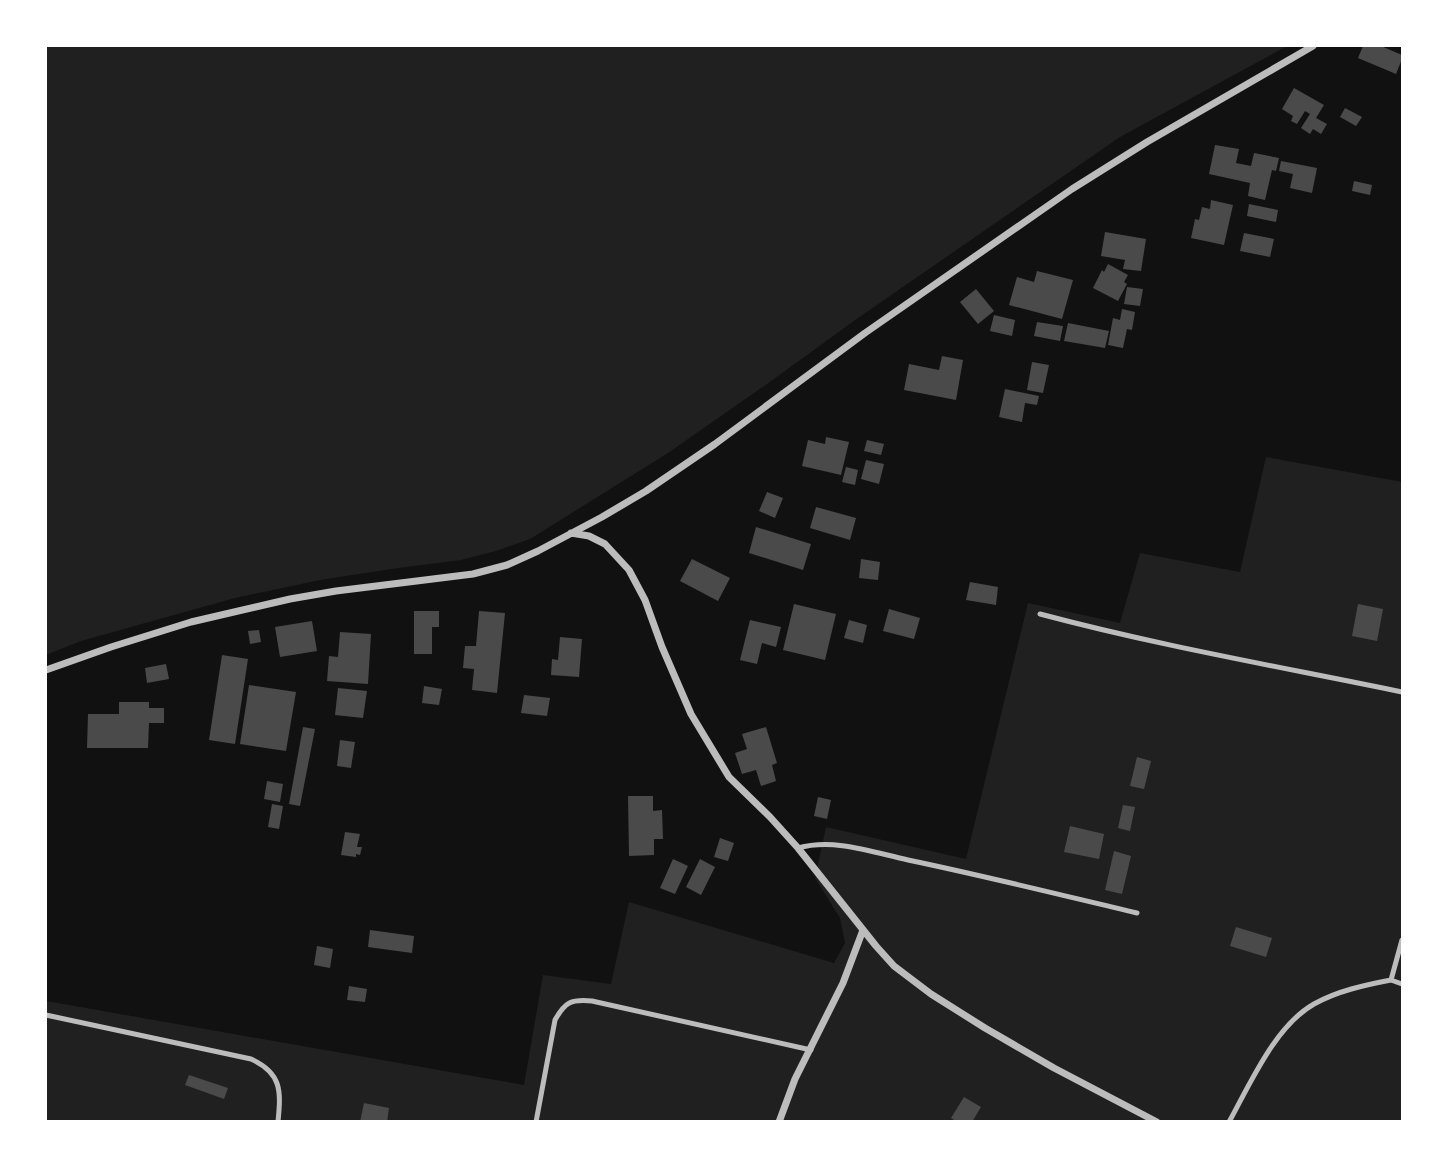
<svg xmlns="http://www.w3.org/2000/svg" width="1448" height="1167" viewBox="0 0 1448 1167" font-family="'IBM Plex Sans',sans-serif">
<rect width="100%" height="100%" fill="#111"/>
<!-- green -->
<path fill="#202020" d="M 46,46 L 1287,46 L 1120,137 L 858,318 L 767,384 L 668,453 L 530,539 L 496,551 L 461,560 L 398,568 L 320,580 L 235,598 L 81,641 L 46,655 Z
M 1266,457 L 1402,482 L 1402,1121 L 46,1121 L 46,1001 L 524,1085 L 543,975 L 611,984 L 629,902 L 834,963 L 845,943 L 840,918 L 815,878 L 826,827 L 966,859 L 1028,603 L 1120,623 L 1140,553 L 1240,572 Z"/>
<!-- building -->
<path fill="#4a4a4a" d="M 1363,46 L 1381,46 L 1402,55 L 1402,59 L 1396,74 L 1358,58 Z
M 1294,88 L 1324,105 L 1316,118 L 1327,124 L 1321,134 L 1313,129 L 1310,134 L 1301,128 L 1310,114 L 1305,111 L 1297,124 L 1291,121 L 1293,116 L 1282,109 Z
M 1345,108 L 1362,117 L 1356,126 L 1340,117 Z
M 1215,145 L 1239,149 L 1236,163 L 1251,166 L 1254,153 L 1279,158 L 1276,171 L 1272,170 L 1265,200 L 1248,196 L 1250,183 L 1209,174 Z
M 1281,161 L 1317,168 L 1312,193 L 1290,188 L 1293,174 L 1279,171 Z
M 1354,181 L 1372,185 L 1370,195 L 1352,191 Z
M 1211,200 L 1233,205 L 1224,245 L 1191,238 L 1195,219 L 1199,220 L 1202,207 L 1210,209 Z
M 1249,204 L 1278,210 L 1276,222 L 1247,216 Z
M 1105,232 L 1146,239 L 1141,271 L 1123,269 L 1125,260 L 1101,256 Z
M 1244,233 L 1274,239 L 1270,257 L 1240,251 Z
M 1108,264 L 1128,275 L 1124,282 L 1127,284 L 1118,301 L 1093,288 L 1102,270 L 1104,272 Z
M 1037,271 L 1073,280 L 1062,319 L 1009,305 L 1017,277 L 1034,282 Z
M 1127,287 L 1143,289 L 1140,306 L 1124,304 Z
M 976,289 L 994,311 L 978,324 L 960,302 Z
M 1122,309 L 1135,312 L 1132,330 L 1127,329 L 1123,348 L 1108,345 L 1113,318 L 1120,320 Z
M 994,315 L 1015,320 L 1012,336 L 990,331 Z
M 1037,322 L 1063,326 L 1060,341 L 1034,336 Z
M 1068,323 L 1109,331 L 1105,348 L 1064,341 Z
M 942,356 L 963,360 L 956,400 L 904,390 L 909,364 L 939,370 Z
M 1032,362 L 1049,365 L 1043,393 L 1027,390 Z
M 1005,389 L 1039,396 L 1037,405 L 1025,403 L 1022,422 L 999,417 Z
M 826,437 L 849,442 L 841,475 L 802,466 L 808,440 L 825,444 Z
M 867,440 L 884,444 L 881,455 L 864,451 Z
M 866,460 L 884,464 L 879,484 L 861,479 Z
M 846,467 L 858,470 L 855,485 L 842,482 Z
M 767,492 L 783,498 L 775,518 L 759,511 Z
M 816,507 L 856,518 L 850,540 L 810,528 Z
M 756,527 L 811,544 L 803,570 L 749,553 Z
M 692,559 L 730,578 L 718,601 L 680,581 Z
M 861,559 L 880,562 L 878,580 L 859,578 Z
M 970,582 L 998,587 L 996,605 L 966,600 Z
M 794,604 L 836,614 L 825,660 L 783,650 Z
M 1358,604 L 1383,609 L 1377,641 L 1352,636 Z
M 889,609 L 920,618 L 914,639 L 883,631 Z
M 414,611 L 439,611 L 439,627 L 432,627 L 432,654 L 414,654 Z
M 479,611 L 505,613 L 497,693 L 472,690 L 474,669 L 463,668 L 465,646 L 476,646 Z
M 750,620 L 781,627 L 776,647 L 762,643 L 757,664 L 740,660 Z
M 849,620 L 867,625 L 863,643 L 844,638 Z
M 312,621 L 317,651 L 280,657 L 275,627 Z
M 259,630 L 261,642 L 250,644 L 248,631 Z
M 340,632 L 371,634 L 368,684 L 327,681 L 329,656 L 338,657 Z
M 560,637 L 582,639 L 579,677 L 551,675 L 552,659 L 558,660 Z
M 222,655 L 248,659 L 235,744 L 209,740 Z
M 166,664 L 169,679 L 147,683 L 145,668 Z
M 249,685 L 296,692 L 286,751 L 240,744 Z
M 424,686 L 442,689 L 439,705 L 422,703 Z
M 338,688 L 367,691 L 363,718 L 335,715 Z
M 524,695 L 550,698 L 547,716 L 521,713 Z
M 119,702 L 149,702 L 149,708 L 164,708 L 164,723 L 149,723 L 148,748 L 87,748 L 88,714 L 119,714 Z
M 303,727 L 315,729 L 300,806 L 289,804 Z
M 766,727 L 777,763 L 772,765 L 776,781 L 761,786 L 756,770 L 742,774 L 735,753 L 747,749 L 742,734 Z
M 340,740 L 355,742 L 351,768 L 337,766 Z
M 1137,757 L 1151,761 L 1144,789 L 1130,786 Z
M 267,781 L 283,784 L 280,802 L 264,799 Z
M 628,796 L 653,796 L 653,811 L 662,810 L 663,839 L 654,839 L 654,855 L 629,856 Z
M 818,797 L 831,800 L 827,819 L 814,816 Z
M 272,804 L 283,806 L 279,829 L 268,827 Z
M 1123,805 L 1135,807 L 1130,831 L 1118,828 Z
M 1070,826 L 1104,834 L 1099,859 L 1064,852 Z
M 345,832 L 360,834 L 357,847 L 362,847 L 360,855 L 356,854 L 356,857 L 341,855 Z
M 720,838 L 734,843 L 728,861 L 714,857 Z
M 1114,851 L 1131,856 L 1122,894 L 1105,890 Z
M 673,859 L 688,866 L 675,894 L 660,888 Z
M 700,859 L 715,867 L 701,895 L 686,887 Z
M 1236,927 L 1272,938 L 1266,957 L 1230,946 Z
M 370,930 L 414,936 L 412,953 L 368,947 Z
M 317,946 L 333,949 L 330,968 L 314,965 Z
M 349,986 L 367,989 L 365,1002 L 347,1000 Z
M 189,1075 L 228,1088 L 224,1099 L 185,1085 Z
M 964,1097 L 981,1107 L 972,1122 L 957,1122 L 951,1118 Z
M 364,1103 L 389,1108 L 387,1122 L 360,1122 Z"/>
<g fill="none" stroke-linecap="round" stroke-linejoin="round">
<!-- service -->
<path stroke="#bcbcbc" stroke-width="5" d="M 1040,614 C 1160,646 1281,667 1402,692
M 798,848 C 834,838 872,852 908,860 C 985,876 1061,895 1137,913
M 1391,980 L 1402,984
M 46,1015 L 251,1059 C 282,1073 281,1091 278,1122
M 536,1122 L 555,1020 C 565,1002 571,999 592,1001 L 811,1050
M 1229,1122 C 1250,1084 1275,1026 1314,1004 C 1337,991 1365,985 1391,980 L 1402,940"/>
<!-- minor -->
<path stroke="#bcbcbc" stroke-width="7" d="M 571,533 L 589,536 L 605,544 L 629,570 L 645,600 L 662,647 L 691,714 L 729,777 L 770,817 L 798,848 L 876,946 L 894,966 L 931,994 L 985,1028 L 1054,1068 L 1157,1122
M 46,670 L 111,647 L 191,622 L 290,599 L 336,591 L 473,574 L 507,565 L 538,551 L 602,517 L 646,491 L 715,444 L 865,333 L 1072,189 L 1147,142 L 1313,46
M 779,1122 L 795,1079 L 843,983 L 863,930"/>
</g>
<!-- border -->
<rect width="1448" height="1167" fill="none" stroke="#ffffff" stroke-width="94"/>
</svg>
